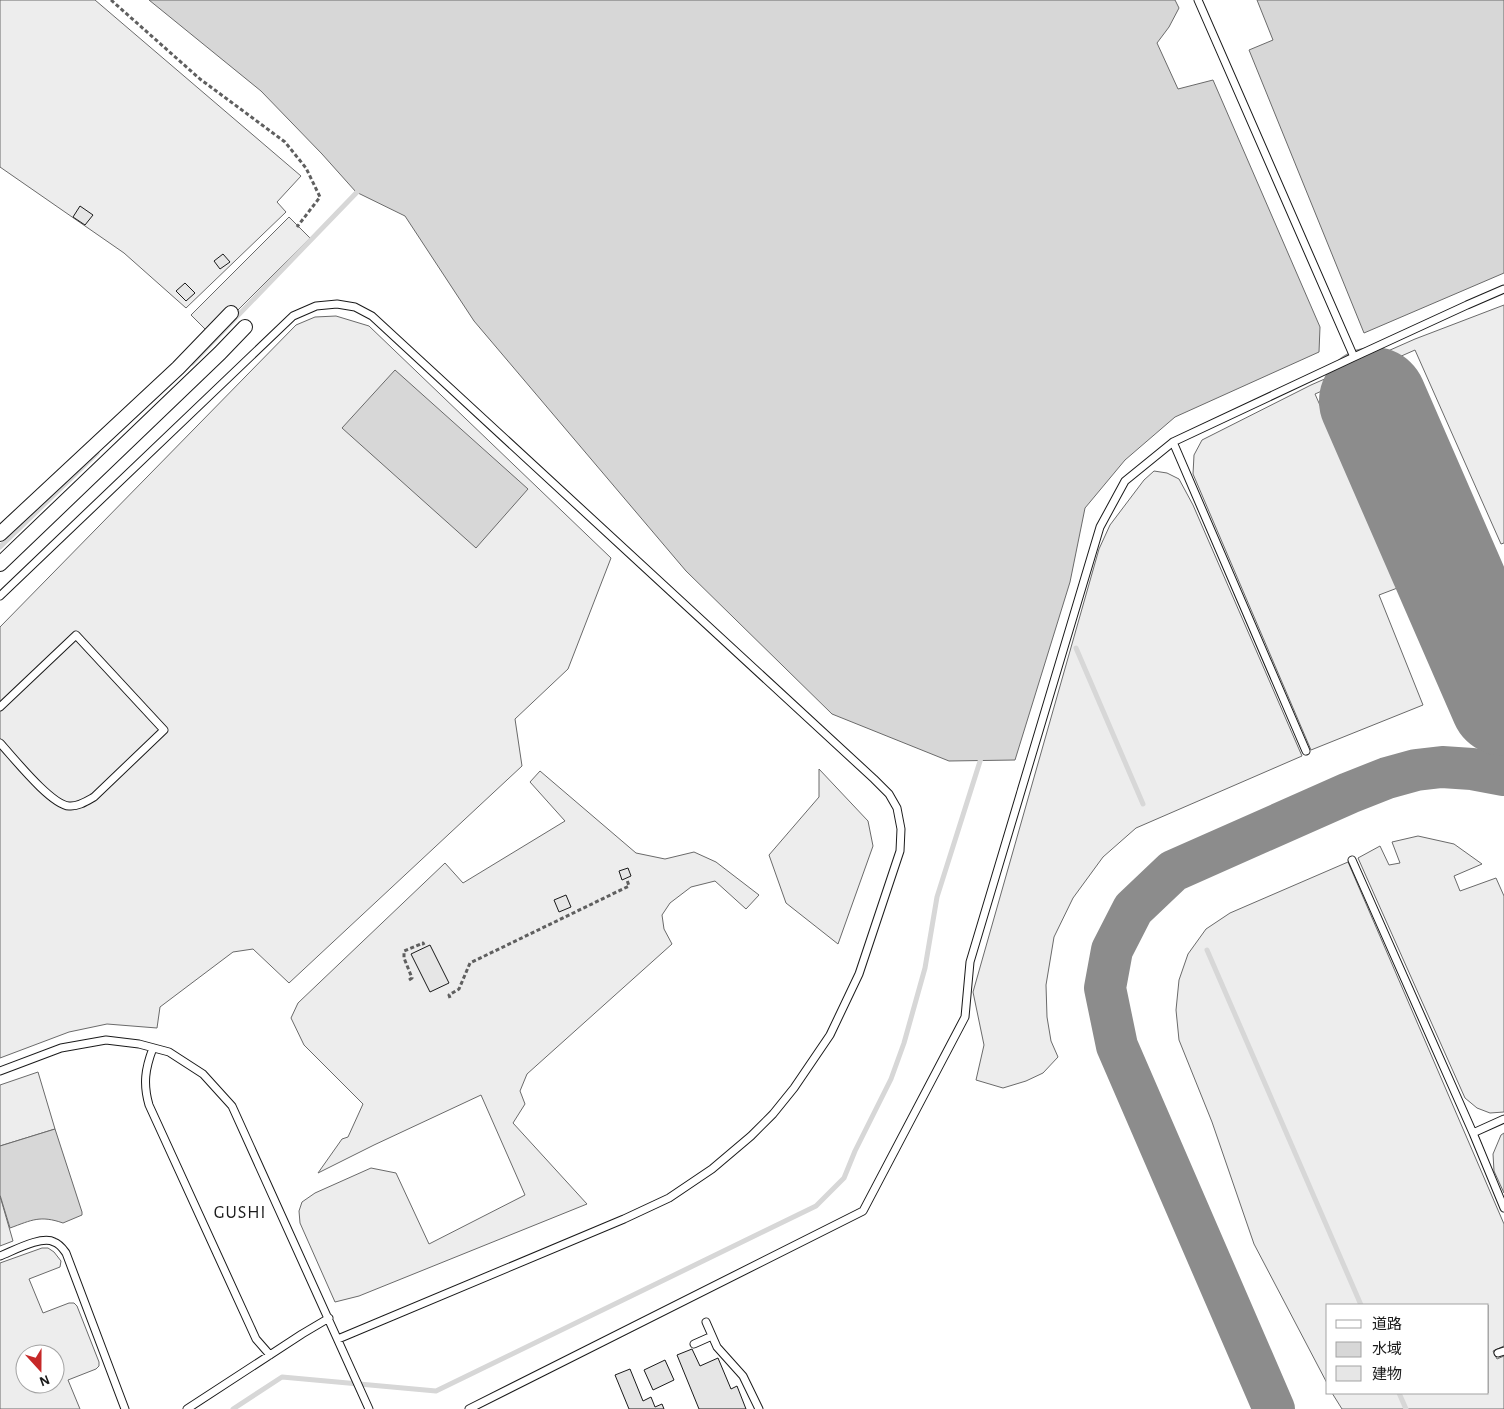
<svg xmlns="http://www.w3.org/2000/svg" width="1504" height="1409" viewBox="0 0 1504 1409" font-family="'Alegreya Sans','Noto Sans JP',sans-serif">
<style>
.built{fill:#ededed;stroke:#6a6a6a;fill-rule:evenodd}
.water{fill:#d7d7d7;stroke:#6a6a6a}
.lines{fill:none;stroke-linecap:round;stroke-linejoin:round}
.stream{stroke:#d7d7d7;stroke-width:5}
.taxiway{stroke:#8c8c8c;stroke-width:42}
.runway{stroke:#8c8c8c;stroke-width:108}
.building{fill:#e6e6e6;stroke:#1a1a1a}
.lane-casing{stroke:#1a1a1a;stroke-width:9}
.street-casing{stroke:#1a1a1a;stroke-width:16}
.path{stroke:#5f5f5f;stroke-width:3;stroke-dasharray:4 2.5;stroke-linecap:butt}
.lane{stroke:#fff;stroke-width:7}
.street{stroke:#fff;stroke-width:14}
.labels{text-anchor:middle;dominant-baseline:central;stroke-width:4;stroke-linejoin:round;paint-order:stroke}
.quarter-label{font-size:18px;letter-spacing:1px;fill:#1a1a1a;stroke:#fff}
</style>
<rect width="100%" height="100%" fill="#fff"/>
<path class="built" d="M 0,0 L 95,0 L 301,176 L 277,202 L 286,212 L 186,308 L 124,253 L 0,167 Z
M 289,217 L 310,238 L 212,336 L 191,315 Z
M 1504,305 L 1504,543 L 1501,544 L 1415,350 L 1315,394 L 1400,587 L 1379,595 L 1423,705 L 1311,750 L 1193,474 L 1194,455 L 1202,440 L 1311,385 L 1415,339 Z
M 336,316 L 369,326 L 611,558 L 568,669 L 515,719 L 522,766 L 289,983 L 253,949 L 233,952 L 160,1007 L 157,1028 L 107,1024 L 69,1032 L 0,1058 L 0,627 L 296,325 L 315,317 Z
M 1154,471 L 1167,473 L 1179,479 L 1193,505 L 1302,756 L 1136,828 L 1103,857 L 1073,898 L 1054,937 L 1046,985 L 1047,1017 L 1051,1041 L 1058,1057 L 1043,1073 L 1026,1081 L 1003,1088 L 976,1080 L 984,1045 L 973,992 L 1099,549 L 1110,525 L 1144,480 Z
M 819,769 L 868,821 L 873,846 L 838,944 L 786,903 L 769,855 L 819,797 Z
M 540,771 L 636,853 L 665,859 L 694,852 L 716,862 L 759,895 L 746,909 L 715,881 L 691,887 L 670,903 L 662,915 L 664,929 L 672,944 L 527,1074 L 520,1091 L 525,1104 L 513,1123 L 587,1204 L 359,1296 L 335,1302 L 300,1223 L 299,1211 L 302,1202 L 315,1193 L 371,1168 L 396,1173 L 429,1244 L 525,1195 L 481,1095 L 374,1145 L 318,1173 L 342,1139 L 348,1137 L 363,1104 L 304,1045 L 291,1018 L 298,1003 L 445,863 L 463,883 L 565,821 L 530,782 Z
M 1418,836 L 1454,844 L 1482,864 L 1454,876 L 1460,891 L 1496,878 L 1504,896 L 1504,1112 L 1490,1113 L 1477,1108 L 1465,1098 L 1358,858 L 1380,846 L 1389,865 L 1400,863 L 1392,842 Z
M 1348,862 L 1504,1224 L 1504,1346 L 1493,1351 L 1497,1359 L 1504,1356 L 1504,1409 L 1342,1409 L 1332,1393 L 1488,1393 L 1488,1305 L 1328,1305 L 1328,1385 L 1254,1244 L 1212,1122 L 1179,1040 L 1176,1010 L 1179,980 L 1188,954 L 1206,929 L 1230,913 Z
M 38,1072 L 55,1129 L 0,1146 L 0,1085 Z
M 1504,1133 L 1504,1193 L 1494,1171 L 1493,1154 L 1501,1135 Z
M 0,1196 L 13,1241 L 0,1246 Z
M 42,1248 L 48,1248 L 54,1252 L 61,1261 L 60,1267 L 29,1279 L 43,1313 L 69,1303 L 74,1303 L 77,1306 L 99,1362 L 99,1366 L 96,1369 L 68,1380 L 80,1409 L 0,1409 L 0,1263 ZM 25,1354 L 55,1354 L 55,1384 L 25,1384 Z"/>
<path class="water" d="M 149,0 L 1175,0 L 1179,8 L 1169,27 L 1157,43 L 1178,89 L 1213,80 L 1320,327 L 1319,352 L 1175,417 L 1125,460 L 1085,508 L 1070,582 L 1015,760 L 949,761 L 832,714 L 686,571 L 474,321 L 405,216 L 356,192 L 322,154 L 261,91 Z
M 1257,0 L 1504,0 L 1504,273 L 1364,333 L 1249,50 L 1273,40 Z
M 395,370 L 528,489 L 476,548 L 342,428 Z
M 55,1129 L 82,1212 L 82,1215 L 63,1223 C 40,1215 32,1220 10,1228 L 0,1195 L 0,1146 Z"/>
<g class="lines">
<path class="stream" d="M 192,363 L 361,188
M 0,547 L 97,453
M 1076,648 L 1143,804
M 1207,950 L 1361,1305
M 1399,1393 L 1406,1409
M 233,1409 L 282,1377 L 436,1391 L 816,1206 L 844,1178 L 855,1151 L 891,1079 L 904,1043 L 925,968 L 937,897 L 982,755"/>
<path class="taxiway" d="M 1274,1409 L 1117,1046 L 1105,988 L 1112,950 L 1133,909 L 1173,871 L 1349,793 L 1387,778 L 1416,770 L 1442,767 L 1472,769 L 1504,775"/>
<path class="runway" d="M 1373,401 L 1504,702"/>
</g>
<path class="building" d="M 80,206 L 93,215 L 85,225 L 73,217 Z
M 223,254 L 230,262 L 220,269 L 214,261 Z
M 185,283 L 195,293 L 186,301 L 176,291 Z
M 628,868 L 631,876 L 622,880 L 619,871 Z
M 566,895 L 571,907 L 559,912 L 554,900 Z
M 430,945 L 449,983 L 430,992 L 411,954 Z
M 692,1349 L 700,1366 L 718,1358 L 731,1389 L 737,1386 L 746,1409 L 699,1409 L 677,1355 Z
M 665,1360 L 674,1380 L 653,1390 L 644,1370 Z
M 630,1369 L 643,1401 L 651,1397 L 655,1407 L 662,1404 L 664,1409 L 629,1409 L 615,1375 Z"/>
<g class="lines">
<g class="lane-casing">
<path id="lane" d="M 1198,0 L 1354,357
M 1173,442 L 1306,751
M 0,596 L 293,316 L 316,306 L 337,304 L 355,307 L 372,316 L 874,779 L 889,794 L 897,808 L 901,829 L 900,851 L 859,974 L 830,1035 L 794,1088 L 773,1114 L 751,1136 L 712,1169 L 669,1198 L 624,1219 L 338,1339
M 0,707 L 76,635 L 164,730 L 94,797 C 87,801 78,807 69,806 C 51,805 13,757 0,743
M 1352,860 L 1473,1133 L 1504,1208
M 153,1048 C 145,1069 143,1084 149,1105 L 256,1339 L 270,1355
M 0,1071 L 61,1048 L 106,1040 L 139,1044 L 169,1052 L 203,1074 L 232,1106 L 369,1409
M 1473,1133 L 1504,1119
M 0,1256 C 13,1251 42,1235 54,1242 C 60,1244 63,1249 66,1253 L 125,1409
M 706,1322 L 717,1347 L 743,1376 L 759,1409
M 694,1344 L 712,1336
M 1498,1353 L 1504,1351
M 187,1409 L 302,1334 L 329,1318
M 469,1409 L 863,1211 L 965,1017 L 970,962 L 1100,527 L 1125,481 L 1173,442 L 1354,357 L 1467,305 L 1504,289"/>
</g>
<g class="street-casing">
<path id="street" d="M 0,534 L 178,368 L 231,313
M 0,564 L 220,353 L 245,327"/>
</g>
<path class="path" d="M 111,0 L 200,79 L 285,142 L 306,168 L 320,197 L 297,227
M 409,980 L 412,978 L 404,958 L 404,951 L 423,943 L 424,945
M 450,998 L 449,995 L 459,989 L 470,963 L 629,886 L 627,880"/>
<use href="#lane" class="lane"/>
<use href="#street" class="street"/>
</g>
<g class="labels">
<g class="quarter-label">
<text x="240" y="1213">GUSHI</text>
</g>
</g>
<rect x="1326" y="1304" width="162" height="90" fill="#ffffff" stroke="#a3a3a3"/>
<rect x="1336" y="1320" width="25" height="8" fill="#ffffff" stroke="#a3a3a3"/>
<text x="1372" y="1329" font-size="15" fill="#1a1a1a">道路</text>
<rect x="1336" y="1342" width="25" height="15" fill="#d7d7d7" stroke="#a3a3a3"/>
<text x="1372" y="1354" font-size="15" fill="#1a1a1a">水域</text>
<rect x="1336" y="1366" width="25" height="15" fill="#e6e6e6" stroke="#a3a3a3"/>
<text x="1372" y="1379" font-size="15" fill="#1a1a1a">建物</text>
<g transform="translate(40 1369) rotate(159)"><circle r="24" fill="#ffffff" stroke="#a3a3a3"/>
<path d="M0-4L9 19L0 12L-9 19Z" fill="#c62828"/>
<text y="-8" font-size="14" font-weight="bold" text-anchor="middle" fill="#1a1a1a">N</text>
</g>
</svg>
